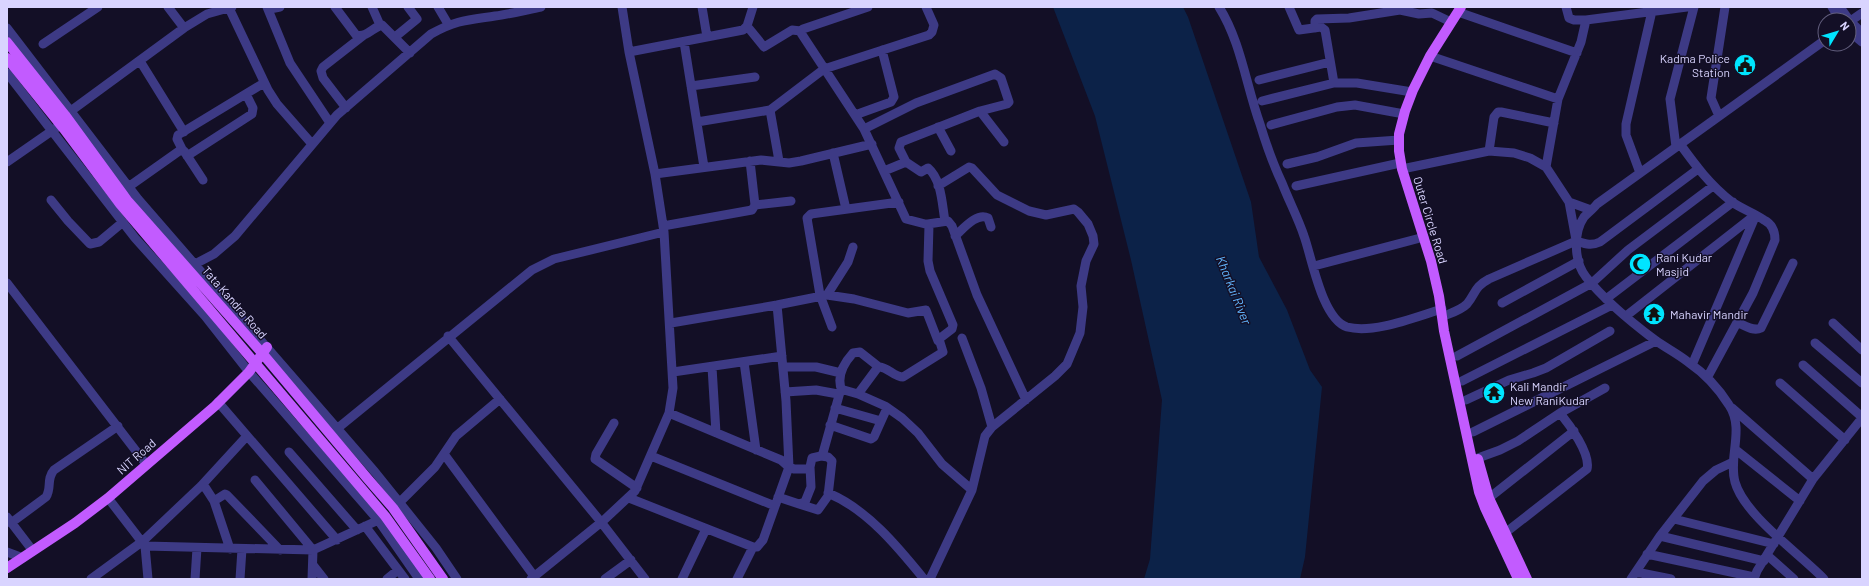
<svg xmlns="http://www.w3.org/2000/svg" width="1869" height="586" viewBox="0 0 1869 586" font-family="Barlow,sans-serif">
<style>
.water{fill:#0c2248}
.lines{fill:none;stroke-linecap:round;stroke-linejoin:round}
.minor{stroke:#3d3a85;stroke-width:9}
.major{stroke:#c25bff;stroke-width:10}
.labels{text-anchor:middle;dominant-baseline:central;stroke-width:3;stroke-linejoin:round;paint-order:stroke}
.poi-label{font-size:12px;fill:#d9d4ff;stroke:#130f26;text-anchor:start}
.street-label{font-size:12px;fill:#d9d4ff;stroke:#130f26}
.water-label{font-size:13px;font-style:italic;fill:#62b6ff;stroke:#130f26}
</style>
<rect width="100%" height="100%" fill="#130f26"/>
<path class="water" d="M 1053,7 L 1183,7 L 1188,17 L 1251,202 L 1259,257 L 1287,310 L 1310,370 L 1322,387 L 1305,557 L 1300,579 L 1144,579 L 1150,559 L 1162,400 L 1131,260 L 1095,116 Z"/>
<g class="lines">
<path class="minor" d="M 267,7 L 290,63 L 330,123
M 267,7 L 270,9 L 280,7
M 335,7 L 356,35 C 367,38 373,27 382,25 L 410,53
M 372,7 L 380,25
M 438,7 L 448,24
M 702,7 L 707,37
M 1219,7 C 1241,42 1246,85 1260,124 C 1266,144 1273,164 1282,183 C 1289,201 1298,218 1304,236 C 1312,258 1322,319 1347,327 C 1374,334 1415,317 1442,309
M 1289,7 L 1299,30 L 1321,27 L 1325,30 L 1334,83
M 1566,7 L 1569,18 L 1574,20 L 1586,20
M 1832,7 L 1840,20
M 1840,7 L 1850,21 L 1862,33
M 229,8 L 268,90 L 277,104 L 312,144
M 1458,12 L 1577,53
M 1849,22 L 1862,13
M 747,26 L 764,47 L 792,30 L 801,31
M 7,28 L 138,199 L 375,472 L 436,548 L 457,579
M 184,28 L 207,14 L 232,7
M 1315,28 L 1315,21 L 1317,19 L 1349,18 L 1400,10 L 1419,14 L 1432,13 L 1451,22
M 1849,31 L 1862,42
M 395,37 L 417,19 L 408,7
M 684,42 L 704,167
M 43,44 L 98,7
M 629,52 L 743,30 L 747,26 L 753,7
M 1430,56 L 1558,99
M 140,61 L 184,132
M 7,73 L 135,238 L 205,316 L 249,372 L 378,520 L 419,579
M 1259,80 L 1330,62
M 691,86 L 755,77
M 1262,101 L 1334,83 L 1357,83 L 1412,92
M 346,108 L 323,78 L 321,71 L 323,67 L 364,35
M 770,110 L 779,161
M 980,111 L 1004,142
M 68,113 L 184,28 L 168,7
M 855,115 L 891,102 L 894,97 L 882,50
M 1719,116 L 1711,98 L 1725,7
M 697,122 L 770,110 L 824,69 L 929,35 L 932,32 L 934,25 L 926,7
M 1271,125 L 1337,107 L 1355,105 L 1404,114
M 938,127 L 951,151
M 864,129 L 916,103 L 995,74 L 1001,78 L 1009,102 L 1007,104 L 980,111 L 901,142 L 899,148 L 906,162
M 1680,144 C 1696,166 1710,185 1732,202 C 1742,209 1754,213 1764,220 C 1772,224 1775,231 1775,240 L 1753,293 L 1707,378
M 1676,147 L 1670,99 L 1694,7
M 184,151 L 203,180
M 1489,151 L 1494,117 L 1498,112 L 1501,112 L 1554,123
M 833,153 L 846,209
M 187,156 L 252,114 L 253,108 L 246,94
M 7,162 L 56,128
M 1287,164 L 1317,157 L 1356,143 L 1399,140
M 1546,167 L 1558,99 L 1581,42 L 1586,20 L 1687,7
M 1402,169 L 1489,151 L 1514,153 L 1530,158 L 1546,167 L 1569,202 L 1591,210
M 884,171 L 906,162 L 921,172 L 928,168 C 942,180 942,205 945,221
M 1640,173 L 1626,135 L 1626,124 L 1652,11
M 655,174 L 761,160 L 789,163 L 801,161 L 872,144
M 1296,186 L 1400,163
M 124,190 L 182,149 L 177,139 L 178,135 L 264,83
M 51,200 L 68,221 L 90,244 L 99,242 L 123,222
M 1569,202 L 1576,240
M 755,205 L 791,201
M 928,224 L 948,221 L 952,226 L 977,295 L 1026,400
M 663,226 L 752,210 L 755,205 L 750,161
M 955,236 C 963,229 977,212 988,218 L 991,227
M 195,264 L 214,254 L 235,236 L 337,115 L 431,34 C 456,20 468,20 495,16 C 511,14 526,10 541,7
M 1314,266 L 1424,237
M 7,283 L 146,464
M 827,295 L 848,262 L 853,247
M 1606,299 L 1733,202
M 1502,303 L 1579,261
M 1444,316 C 1451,313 1461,310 1467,304 C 1476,293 1474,287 1489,279 L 1576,241 C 1586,244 1591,246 1600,242 L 1698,169
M 1626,316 L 1755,215
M 1737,322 C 1744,325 1753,332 1761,328 L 1793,263
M 671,323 L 777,305 L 827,295 L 854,299 L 908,313 L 926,310 L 938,341
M 1833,323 L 1862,350
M 832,327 L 820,295 L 807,218 L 811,214 L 899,202
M 448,336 L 601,522 L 645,579
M 962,338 L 981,388 L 992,427
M 1815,343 L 1862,383
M 1457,356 L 1592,283 L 1628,250 L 1713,186
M 744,362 L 756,450
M 1692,365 L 1755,217
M 1803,365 L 1862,417
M 712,367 L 716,433
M 783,367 L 816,367 L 841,373
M 673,372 L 782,356
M 1462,381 L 1612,305
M 1780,383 L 1845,440
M 842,391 C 836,377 844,363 853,353 L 860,352 L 879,367
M 785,392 L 816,390 L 838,394
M 858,394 L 885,406 L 902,418 L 918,433 L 942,464 L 972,490
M 1466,400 L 1509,380 L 1533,373 L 1546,368 L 1610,331
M 218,402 L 337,540
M 835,408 L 881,421
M 1732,408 L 1813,479
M 669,413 L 781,460 L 789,467 L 786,401 L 777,305
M 614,423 L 596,454 L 595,459 L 637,488
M 830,425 L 871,439 L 874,437 L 887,408
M 333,432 L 532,270 L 554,259 L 664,232
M 1473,432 L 1656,341
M 1736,450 L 1800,501
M 289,452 L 357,530
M 444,454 L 534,576
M 651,456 L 775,506
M 1478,458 L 1500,450 L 1518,441 L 1560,413 L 1605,388
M 255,480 L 313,550 L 312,579
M 203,484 L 214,501 L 225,494 L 227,495 L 280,550
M 828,493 C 867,509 898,547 924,579
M 778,497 L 799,504 L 805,502 L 811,487 L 810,467
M 108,498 L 145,546 L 148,579
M 629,498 L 753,547 L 757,547 L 763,540 L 789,467 L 794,469 L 808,469 L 810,467 L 812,458 L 821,456 L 823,453 L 840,392 L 844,390 L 858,394 L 878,367 C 887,366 894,377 903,377 L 943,352 L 939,339 L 952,329 L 953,325 L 930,271 L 928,261 L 929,225 L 906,219 L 864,129 L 801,33 L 803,29 L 868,7
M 1489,498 L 1574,431
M 214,501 L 230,549
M 799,504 L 818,510 L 828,496 L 832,461 L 828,457 L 821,456
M 395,507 L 435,467 L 456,436 L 500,399
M 7,517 L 33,551
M 1674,519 L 1774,544
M 11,523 L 46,497 C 52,488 46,479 54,470 L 118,426
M 365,526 L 405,579
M 1505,533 L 1587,469 C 1591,454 1569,424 1560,413
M 1660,536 L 1764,561
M 145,546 L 313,550 L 383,518
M 7,552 L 23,558
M 1647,554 L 1754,577
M 1767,555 L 1794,579
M 313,565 L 324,579
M 1636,572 L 1671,579
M 91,579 L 143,541 L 201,486 L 246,437
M 195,579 L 197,548
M 240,579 L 242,549
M 387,579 L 398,570
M 531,579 L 604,520 L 635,491 L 669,413 L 673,388 L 664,232 L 655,174 L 629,52 L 622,7
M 605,579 L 631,560
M 682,579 L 706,529
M 737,579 L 753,547
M 930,579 L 972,490 L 985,436 L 992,427 L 1055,376 L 1067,364 L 1080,333 L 1083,307 L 1081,286 L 1086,261 L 1094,244 L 1093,236 L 1088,224 L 1078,212 L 1074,209 L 1046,215 L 1029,211 L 997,195 L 972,168 L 969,167 L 938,186
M 1631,579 L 1660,536 L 1703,481 L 1716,470 L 1733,462
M 1754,579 L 1757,571 L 1813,479 L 1862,418
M 1824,579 C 1800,554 1744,515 1735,482 C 1728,457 1745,429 1729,405 C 1719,389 1704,373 1688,362 C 1678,354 1666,348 1655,340 C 1631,322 1605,301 1586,277 C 1574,262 1573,233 1584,217 C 1588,213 1593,209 1597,204 L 1825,40"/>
<path class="major" d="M 1461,7 L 1430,56 L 1413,90 L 1405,111 L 1399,134 L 1399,151 L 1402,169 L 1431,261 L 1439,296 L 1444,331 L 1479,492 L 1485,508 L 1518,579
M 7,42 L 65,115 L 127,200 L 262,353 L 367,478 L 393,508 L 443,579
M 7,58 L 64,129 L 120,204 L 385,516 L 430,579
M 1478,459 L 1489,498 L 1527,579
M 7,568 L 75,523 L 108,498 L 215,406 L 249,372 L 267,347"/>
</g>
<defs>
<g id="civic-disc" transform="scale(1.15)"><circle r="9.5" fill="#00e5ff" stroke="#130f26"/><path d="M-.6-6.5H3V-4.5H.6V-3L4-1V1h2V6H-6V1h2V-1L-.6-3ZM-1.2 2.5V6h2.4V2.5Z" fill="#111"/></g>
<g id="mosque-disc" transform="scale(1.15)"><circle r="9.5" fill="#00e5ff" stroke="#130f26"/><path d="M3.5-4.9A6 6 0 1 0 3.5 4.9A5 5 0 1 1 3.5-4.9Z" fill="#111"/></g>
<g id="temple-disc" transform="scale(1.15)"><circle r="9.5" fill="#00e5ff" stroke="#130f26"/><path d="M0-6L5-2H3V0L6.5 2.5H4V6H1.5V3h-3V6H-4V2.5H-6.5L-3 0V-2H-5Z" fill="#111"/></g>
</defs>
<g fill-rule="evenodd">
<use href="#civic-disc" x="1745" y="65"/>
<use href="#mosque-disc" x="1640" y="264"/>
<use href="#temple-disc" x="1654" y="314"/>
<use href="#temple-disc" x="1494" y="393"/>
</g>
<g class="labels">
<g class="poi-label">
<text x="1730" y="58" text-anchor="end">Kadma Police<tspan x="1730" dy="14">Station</tspan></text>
<text x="1656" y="257">Rani Kudar<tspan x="1656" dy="14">Masjid</tspan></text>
<text x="1670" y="314">Mahavir Mandir</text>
<text x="1510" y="386">Kali Mandir<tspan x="1510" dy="14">New RaniKudar</tspan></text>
</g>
<g class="street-label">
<text transform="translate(1431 220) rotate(73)">Outer Circle Road</text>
<text transform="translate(235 302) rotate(49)">Tata Kandra Road</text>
<text transform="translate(136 456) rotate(-41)">NIT Road</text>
</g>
<g class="water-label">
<text transform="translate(1234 290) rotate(68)">Kharkai River</text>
</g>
</g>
<rect width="1869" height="586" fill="none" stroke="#d9d4ff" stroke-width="16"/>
<g transform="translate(1837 32) rotate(52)"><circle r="19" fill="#130f26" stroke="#625e7d"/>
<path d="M0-3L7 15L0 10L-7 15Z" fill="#00e5ff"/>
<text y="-6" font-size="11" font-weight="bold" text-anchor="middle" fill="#d9d4ff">N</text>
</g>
</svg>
